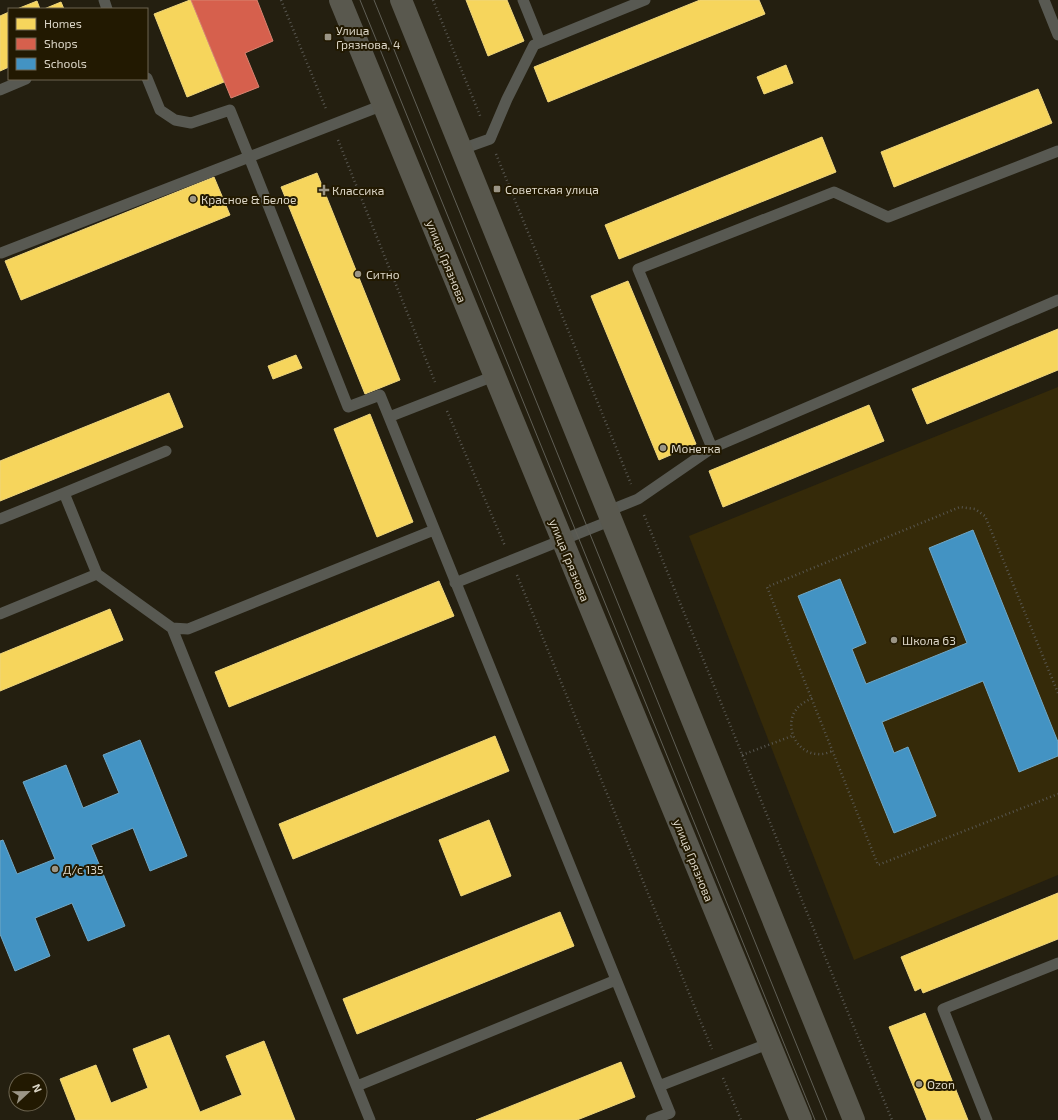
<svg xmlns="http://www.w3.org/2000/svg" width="1058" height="1120" viewBox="0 0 1058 1120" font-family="'Exo 2',sans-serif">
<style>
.built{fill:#352a09}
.homes{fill:#f6d55c;stroke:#eed57c}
.shops{fill:#d6604d;stroke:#d88371}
.schools{fill:#4393c3;stroke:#71a7c4}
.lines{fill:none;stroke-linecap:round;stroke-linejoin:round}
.path{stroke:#585751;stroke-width:2.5;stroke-dasharray:1 3;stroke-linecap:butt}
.lane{stroke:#585952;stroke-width:11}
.primary{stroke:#59584e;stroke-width:22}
.tram{stroke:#605f56;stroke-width:1}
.poi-dot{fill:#9b9586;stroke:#221901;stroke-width:1.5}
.labels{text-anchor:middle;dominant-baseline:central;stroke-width:4;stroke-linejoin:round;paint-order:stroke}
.poi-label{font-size:12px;fill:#dbd5c6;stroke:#221901;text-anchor:start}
.street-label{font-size:12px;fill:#dbd5c6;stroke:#221901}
</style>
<rect width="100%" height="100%" fill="#241f10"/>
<path class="built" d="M 1058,387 L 1058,875 L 854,960 L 689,536 Z"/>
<path class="homes" d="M 190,0 L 191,0 L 224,82 L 187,97 L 154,14 Z
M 466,0 L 507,0 L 524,41 L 488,56 Z
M 700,0 L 759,0 L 765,14 L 548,102 L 534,67 Z
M 37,1 L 40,9 L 17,9 Z
M 61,2 L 64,9 L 44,9 Z
M 9,12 L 9,67 L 0,71 L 0,16 Z
M 786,65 L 793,83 L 764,94 L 757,77 Z
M 1038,89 L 1052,123 L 894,187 L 881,152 Z
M 822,137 L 836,172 L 619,259 L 605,225 Z
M 317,173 L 400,380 L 365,394 L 281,187 Z
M 214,177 L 230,215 L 21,300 L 5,261 Z
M 628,281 L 696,444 L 659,460 L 591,296 Z
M 1058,329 L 1058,370 L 927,424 L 912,389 Z
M 296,355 L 302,368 L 273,379 L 268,366 Z
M 169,393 L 183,427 L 0,501 L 0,461 Z
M 869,405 L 884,441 L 723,507 L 709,471 Z
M 370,414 L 413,522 L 377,537 L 334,429 Z
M 439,581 L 454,616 L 229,707 L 215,672 Z
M 110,609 L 123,640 L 0,691 L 0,654 Z
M 495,736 L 509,771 L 293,859 L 279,824 Z
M 489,820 L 511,876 L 461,896 L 439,840 Z
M 1058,893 L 1058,939 L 923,993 L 921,988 L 915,991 L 901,957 Z
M 560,912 L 574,946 L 357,1034 L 343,999 Z
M 925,1013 L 968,1120 L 927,1120 L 889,1027 Z
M 169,1035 L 200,1112 L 242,1095 L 226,1056 L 264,1041 L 295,1120 L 76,1120 L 60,1079 L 96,1065 L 111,1103 L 148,1088 L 133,1049 Z
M 621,1062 L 635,1097 L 577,1120 L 476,1120 Z"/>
<path class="shops" d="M 191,0 L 257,0 L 273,41 L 245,53 L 259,87 L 231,98 Z"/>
<path class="schools" d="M 973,530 L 1058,742 L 1058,756 L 1019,772 L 983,681 L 882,722 L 894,753 L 908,747 L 936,816 L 894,833 L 798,596 L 840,579 L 866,643 L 852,649 L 866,684 L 967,643 L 929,548 Z
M 140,740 L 187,856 L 150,871 L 133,828 L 91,845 L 125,926 L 88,941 L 72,903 L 35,918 L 50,956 L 15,971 L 0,934 L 0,841 L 3,840 L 17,874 L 55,859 L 23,782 L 66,765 L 83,808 L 119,793 L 103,755 Z"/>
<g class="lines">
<path class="path" d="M 281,0 L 326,109
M 433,0 L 481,118
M 338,140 L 435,382
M 496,154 L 631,484
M 447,411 L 505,546
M 644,515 L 892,1120
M 517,575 L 712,1049
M 1058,693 L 985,516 L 975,509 L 960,507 L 767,587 L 878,865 L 1058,794
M 812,698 C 805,702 798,705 794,713 C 785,731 799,754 818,754 C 823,755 829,752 833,751
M 742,755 L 792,736
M 723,1078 L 741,1120"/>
<path class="lane" d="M 104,0 L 107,9
M 523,0 L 540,42
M 1044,0 L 1058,35
M 147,78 L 160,110 L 175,120 L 191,123 L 230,110 L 249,157 L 383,105
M 0,90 L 26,79
M 462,149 L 490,139 L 507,99 L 534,45 L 645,0
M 1,253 L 249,157 L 348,407 L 380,395 L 389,417
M 494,376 L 389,417 L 659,1086
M 712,448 L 638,269 L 834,192 L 888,217 L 1058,151
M 608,511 L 638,499 L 712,448 L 1058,300
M 0,519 L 64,493
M 97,574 L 172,628 L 188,629 L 434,530
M 455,583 L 612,520
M 0,614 L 97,574 L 64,493 L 166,451
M 172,628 L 370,1120
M 357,1086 L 616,980
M 651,1120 L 670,1113 L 659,1086 L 770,1043
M 987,1120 L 943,1009 L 1058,963"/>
<path class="primary" d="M 340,0 L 801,1120
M 401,0 L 854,1120"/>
<path class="tram" d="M 360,0 L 815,1120
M 374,0 L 827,1120"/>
</g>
<g class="poi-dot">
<rect x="324" y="33" width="8" height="8" rx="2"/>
<rect x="493" y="185" width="8" height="8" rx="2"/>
<path d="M322 184h4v4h4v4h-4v4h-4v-4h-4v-4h4z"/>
<circle cx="193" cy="199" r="4"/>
<circle cx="358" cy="274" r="4"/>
<circle cx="663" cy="448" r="4"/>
<circle cx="894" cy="640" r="4"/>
<circle cx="55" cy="869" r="4"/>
<circle cx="919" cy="1084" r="4"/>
</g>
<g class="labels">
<g class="poi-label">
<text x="336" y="30">Улица<tspan x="336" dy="14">Грязнова, 4</tspan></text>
<text x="505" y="189">Советская улица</text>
<text x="332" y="190">Классика</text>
<text x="201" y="199">Красное &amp; Белое</text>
<text x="366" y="274">Ситно</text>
<text x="671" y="448">Монетка</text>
<text x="902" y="640">Школа 63</text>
<text x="63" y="869">Д/с 135</text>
<text x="927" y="1084">Ozon</text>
</g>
<g class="street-label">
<text transform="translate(447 261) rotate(68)">улица Грязнова</text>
<text transform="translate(570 560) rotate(68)">улица Грязнова</text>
<text transform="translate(694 860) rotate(68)">улица Грязнова</text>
</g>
</g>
<rect x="8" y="8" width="140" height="72" fill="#221901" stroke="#6c6450"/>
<rect x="16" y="18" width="20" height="12" fill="#f6d55c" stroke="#6c6450"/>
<text x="44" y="28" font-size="12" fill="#dbd5c6">Homes</text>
<rect x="16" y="38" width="20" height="12" fill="#d6604d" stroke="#6c6450"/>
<text x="44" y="48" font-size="12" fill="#dbd5c6">Shops</text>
<rect x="16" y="58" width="20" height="12" fill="#4393c3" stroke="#6c6450"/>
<text x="44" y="68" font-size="12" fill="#dbd5c6">Schools</text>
<g transform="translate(28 1092) rotate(68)"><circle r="19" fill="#221901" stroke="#6c6450"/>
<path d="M0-3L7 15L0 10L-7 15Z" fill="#9b9586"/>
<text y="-6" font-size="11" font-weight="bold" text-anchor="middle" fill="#dbd5c6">N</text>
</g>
</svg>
